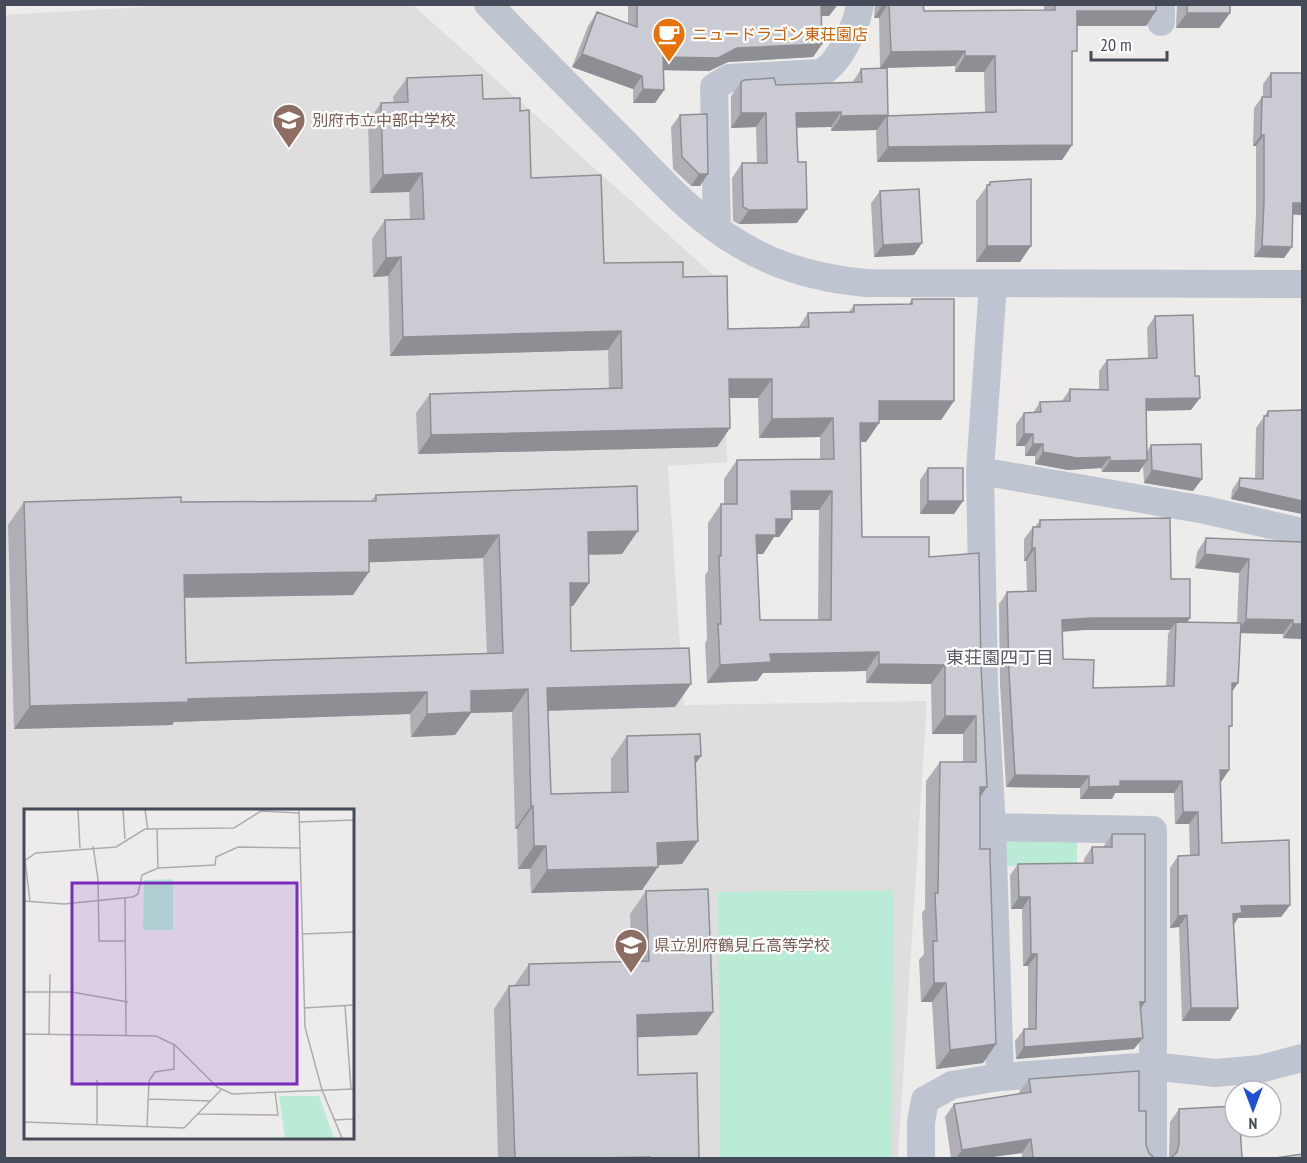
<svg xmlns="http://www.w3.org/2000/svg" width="1307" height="1163" viewBox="0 0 1307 1163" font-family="'PT Sans Narrow','Noto Sans JP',sans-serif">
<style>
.education{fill:#dfdddd;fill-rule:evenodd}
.park{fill:#baebd6}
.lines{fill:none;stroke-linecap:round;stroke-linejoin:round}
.minor{stroke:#bfc5d0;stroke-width:28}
.wall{fill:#afafb5;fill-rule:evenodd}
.shaded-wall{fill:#8e8f94}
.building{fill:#cbccd3;stroke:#8e8f94;stroke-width:1.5;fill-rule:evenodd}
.labels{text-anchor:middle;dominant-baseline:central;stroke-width:4.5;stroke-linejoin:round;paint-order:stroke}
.food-label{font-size:16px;fill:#c56008;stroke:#fff;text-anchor:start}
.education-label{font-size:16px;fill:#785e54;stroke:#fff;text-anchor:start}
.neighbourhood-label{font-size:18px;fill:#585a60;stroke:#fff}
.inset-road{fill:none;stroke:#aaacb0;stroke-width:1.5}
.view{fill:#7b2cbf;fill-opacity:0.15;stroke:#7b2cbf;stroke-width:3}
.inset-edge{fill:none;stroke:#454b58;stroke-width:3}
</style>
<rect width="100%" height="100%" fill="#eeeceb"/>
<path class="education" d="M 195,4 L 413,5 L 721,282 L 727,462 L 668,466 L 684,705 L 927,701 L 898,1158 L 5,1158 L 4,15 ZM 26,810 L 352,810 L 352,1138 L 26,1138 Z"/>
<path class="park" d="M 1077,832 L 1077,865 L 1006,866 L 1006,842 L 1016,833 Z
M 893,890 L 892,1158 L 720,1158 L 718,892 Z"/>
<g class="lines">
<path class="minor" d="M 488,4 C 533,51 579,97 625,143 C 661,180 696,220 741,245 C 779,268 822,279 866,283 L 1302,284
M 1161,22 L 1161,4
M 717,229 L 714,87 L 729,78 L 820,73 C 839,65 857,25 860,4
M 993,284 L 980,471 L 984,685 L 992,827 L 1000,1077
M 980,471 L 1205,510 L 1302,532
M 992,827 L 1153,830 L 1153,1158
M 921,1158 L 921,1122 L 925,1100 L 952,1085 L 1000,1077 L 1152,1066 L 1215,1073 L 1260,1069 L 1302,1058"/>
</g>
<path class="wall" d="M 628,4 L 838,4 L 829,16 L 821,16 L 822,44 L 813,57 L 728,62 L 709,71 L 663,70 L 664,90 L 655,103 L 633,103 L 633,89 L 572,67 L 588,26 L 597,12 L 628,24 Z
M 875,4 L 923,4 L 924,11 L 1044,10 L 1044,4 L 1156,4 L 1156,11 L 1146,26 L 1077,26 L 1072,57 L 1072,145 L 1062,160 L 877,162 L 876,131 L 877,130 L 831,131 L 831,127 L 797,127 L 797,223 L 739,224 L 733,221 L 732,178 L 742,163 L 757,163 L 756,127 L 731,128 L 731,96 L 741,82 L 776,85 L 852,83 L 861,69 L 888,116 L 985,113 L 984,72 L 955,72 L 955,66 L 880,68 L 879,18 L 874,18 Z
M 1177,4 L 1230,4 L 1230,13 L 1219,28 L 1176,28 Z
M 1302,58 L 1302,215 L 1293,214 L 1284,258 L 1254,257 L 1256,213 L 1256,146 L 1253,146 L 1254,108 L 1262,97 L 1263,97 L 1263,84 L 1271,73 L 1302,73 Z
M 407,78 L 520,111 L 531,178 L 604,263 L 683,277 L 728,329 L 798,328 L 808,313 L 848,313 L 854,305 L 909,304 L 912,299 L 954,401 L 941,420 L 879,420 L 879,423 L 866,442 L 861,442 L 862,537 L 929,557 L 979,553 L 980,849 L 996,1044 L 983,1063 L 936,1069 L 932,1002 L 921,1002 L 919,960 L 924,954 L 922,912 L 925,909 L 926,781 L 940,762 L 963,762 L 963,734 L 932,734 L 931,684 L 866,683 L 866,671 L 763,673 L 757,681 L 707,683 L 705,643 L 707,640 L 705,575 L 708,571 L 708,523 L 721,504 L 724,504 L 724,479 L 737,460 L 820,459 L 820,437 L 759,438 L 758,398 L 729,398 L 730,428 L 717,447 L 418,454 L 416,413 L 430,394 L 609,389 L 608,350 L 390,356 L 388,276 L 373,277 L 372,239 L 385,220 L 410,219 L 409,192 L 370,193 L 368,122 L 381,103 L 394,103 L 393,97 ZM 792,510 L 819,510 L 818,620 L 760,620 L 757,554 L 763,554 L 774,537 L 779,537 L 792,519 Z
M 707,114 L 700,186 L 691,186 L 673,169 L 671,127 L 680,115 Z
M 990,182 L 1020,262 L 976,262 L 976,201 Z
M 880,191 L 914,255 L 874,257 L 871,203 Z
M 1155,316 L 1191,410 L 1146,411 L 1147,452 L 1151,445 L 1202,479 L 1193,491 L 1144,483 L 1143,466 L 1139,472 L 1102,472 L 1101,468 L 1068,470 L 1035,464 L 1035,456 L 1025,456 L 1025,446 L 1016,446 L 1016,424 L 1024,413 L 1033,413 L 1040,402 L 1062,401 L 1070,389 L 1099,390 L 1099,371 L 1107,360 L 1148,359 L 1147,328 Z
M 1302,410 L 1302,514 L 1231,499 L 1232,490 L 1240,478 L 1255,479 L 1256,428 L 1268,411 Z
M 928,468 L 963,501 L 954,514 L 920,514 L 920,480 Z
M 376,495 L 622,554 L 588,555 L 589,583 L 573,606 L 570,606 L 571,651 L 675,707 L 548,711 L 551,794 L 611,792 L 611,759 L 627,736 L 701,756 L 695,764 L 682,864 L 658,865 L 642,890 L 531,893 L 530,869 L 518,869 L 517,829 L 515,829 L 512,712 L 471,713 L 455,735 L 411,737 L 410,714 L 174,722 L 172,725 L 14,729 L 8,525 L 24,502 L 371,501 ZM 483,558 L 487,654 L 186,663 L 184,598 L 353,595 L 369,562 Z
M 1040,520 L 1171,579 L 1187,622 L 1237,623 L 1239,573 L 1195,568 L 1197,552 L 1206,538 L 1302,542 L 1302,639 L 1283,638 L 1283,634 L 1240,633 L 1232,693 L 1229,731 L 1229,770 L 1221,782 L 1222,843 L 1290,905 L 1281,917 L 1238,918 L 1234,925 L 1230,1021 L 1182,1021 L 1179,927 L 1170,928 L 1170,868 L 1178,856 L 1190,856 L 1189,824 L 1175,824 L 1174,793 L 1115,793 L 1112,799 L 1080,799 L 1080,788 L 1006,787 L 1000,684 L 999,604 L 1007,592 L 1027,592 L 1026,561 L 1024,561 L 1024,539 L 1033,527 L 1035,527 ZM 1084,630 L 1170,630 L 1168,634 L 1166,686 L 1093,688 L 1063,659 L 1062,632 Z
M 1112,834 L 1145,1002 L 1140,1009 L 1134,1049 L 1016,1059 L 1015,1041 L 1024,1029 L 1028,1029 L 1028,966 L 1023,966 L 1022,909 L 1011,909 L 1010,875 L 1018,864 L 1084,863 L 1084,859 L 1092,847 L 1103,847 Z
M 646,891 L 713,1012 L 697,1035 L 637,1037 L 638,1075 L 699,1158 L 498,1158 L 494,1009 L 509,986 L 514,986 L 529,964 L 632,961 L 630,914 Z
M 1029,1079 L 1139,1111 L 1149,1153 L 1154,1158 L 1022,1158 L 1022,1153 L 985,1158 L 951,1158 L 945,1117 L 954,1104 L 1020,1094 L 1019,1092 Z
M 1179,1109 L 1242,1158 L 1169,1158 L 1170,1122 Z"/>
<path class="shaded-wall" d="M 819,4 L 838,4 L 829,16 L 812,15 Z
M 883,4 L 888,4 L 879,18 L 874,18 Z
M 1077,11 L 1156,11 L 1146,26 L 1066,26 Z
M 1187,13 L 1230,13 L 1219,28 L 1176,28 Z
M 822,44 L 813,57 L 728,62 L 709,71 L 654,70 L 663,57 L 737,48 Z
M 965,51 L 955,66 L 880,68 L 891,52 Z
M 582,54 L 642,76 L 633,89 L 572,67 Z
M 965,56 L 995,56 L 984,72 L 955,72 Z
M 643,89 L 664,90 L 655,103 L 633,103 Z
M 841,112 L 831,127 L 786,128 L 796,113 Z
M 741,113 L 766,113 L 756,127 L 731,128 Z
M 841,116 L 887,116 L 877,130 L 831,131 Z
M 1261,135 L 1264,135 L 1256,146 L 1253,146 Z
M 1072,145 L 1062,160 L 877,162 L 888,147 Z
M 422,173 L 409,192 L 370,193 L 383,175 Z
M 699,174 L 708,174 L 700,186 L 691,186 Z
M 1293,203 L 1302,203 L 1302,215 L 1285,214 Z
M 807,209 L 797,223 L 739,224 L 749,210 Z
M 922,243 L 914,255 L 874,257 L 883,245 Z
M 987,246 L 1031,246 L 1020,262 L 976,262 Z
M 1262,246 L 1292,247 L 1284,258 L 1254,257 Z
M 401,257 L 388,276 L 373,277 L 386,258 Z
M 621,331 L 608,350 L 390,356 L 403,337 Z
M 729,379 L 772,379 L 758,398 L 716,398 Z
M 1200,398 L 1191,410 L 1138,411 L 1146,399 Z
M 879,401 L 954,401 L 941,420 L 866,420 Z
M 833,418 L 820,437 L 759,438 L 772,419 Z
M 860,423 L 879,423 L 866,442 L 847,442 Z
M 730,428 L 717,447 L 418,454 L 431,435 Z
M 1024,434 L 1033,434 L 1025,446 L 1016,446 Z
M 1033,444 L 1043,444 L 1035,456 L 1025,456 Z
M 1043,452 L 1110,457 L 1101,468 L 1068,470 L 1035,464 Z
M 1147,460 L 1139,472 L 1102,472 L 1110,461 Z
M 1152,470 L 1202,479 L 1193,491 L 1144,483 Z
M 1239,487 L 1302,501 L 1302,514 L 1231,499 Z
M 791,491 L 832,491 L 819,510 L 778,510 Z
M 928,501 L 963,501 L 954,514 L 920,514 Z
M 776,519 L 792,519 L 779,537 L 774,537 L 763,554 L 743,554 L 756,535 Z
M 638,531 L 622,554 L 572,555 L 588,532 Z
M 499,535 L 483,558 L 352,563 L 369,540 Z
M 1032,548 L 1035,548 L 1026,561 L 1024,561 Z
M 1205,554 L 1249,559 L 1239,573 L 1195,568 Z
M 369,572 L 353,595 L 168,598 L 184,575 Z
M 570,583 L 589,583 L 573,606 L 554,606 Z
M 1092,618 L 1190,618 L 1182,630 L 1176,622 L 1170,630 L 1084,630 L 1053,632 L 1062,620 Z
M 1246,619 L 1293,620 L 1283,634 L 1237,633 Z
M 1293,624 L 1302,624 L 1302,639 L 1283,638 Z
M 879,652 L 866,671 L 763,673 L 757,681 L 707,683 L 720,665 L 770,654 Z
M 879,664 L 945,665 L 931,684 L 866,683 Z
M 1232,683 L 1238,683 L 1230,695 Z
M 691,684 L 675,707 L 531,711 L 547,688 Z
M 528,689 L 512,712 L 471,713 L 455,735 L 411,737 L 427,714 L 471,691 Z
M 427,692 L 410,714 L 174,722 L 172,725 L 14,729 L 30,706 L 188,699 Z
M 945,716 L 976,716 L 963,734 L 932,734 Z
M 695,756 L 701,756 L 685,779 Z
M 1220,770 L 1229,770 L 1221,782 Z
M 1015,775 L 1089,776 L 1080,788 L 1006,787 Z
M 1120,781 L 1182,781 L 1174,793 L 1115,793 L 1112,799 L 1080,799 L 1089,787 Z
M 980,787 L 987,787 L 974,806 Z
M 531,806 L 533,806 L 517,829 L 515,829 Z
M 1183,812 L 1198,812 L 1189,824 L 1175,824 Z
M 698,841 L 682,864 L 641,866 L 657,843 Z
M 534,846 L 546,846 L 530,869 L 518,869 Z
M 658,867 L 642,890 L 531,893 L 547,870 Z
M 1019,897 L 1030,897 L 1022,909 L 1011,909 Z
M 1290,905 L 1281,917 L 1238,918 L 1233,925 L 1233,914 L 1241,906 Z
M 1187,915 L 1179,927 L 1170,928 L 1178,916 Z
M 1031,954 L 1037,954 L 1028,966 L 1023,966 Z
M 934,983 L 946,983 L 932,1002 L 921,1002 Z
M 1140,1002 L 1145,1002 L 1137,1014 Z
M 1191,1008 L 1238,1008 L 1230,1021 L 1182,1021 Z
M 713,1012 L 697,1035 L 621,1038 L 637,1015 Z
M 1143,1038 L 1134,1049 L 1016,1059 L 1024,1047 Z
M 996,1044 L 983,1063 L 936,1069 L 950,1050 Z
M 1031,1139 L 1022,1153 L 985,1158 L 956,1158 L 962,1150 Z
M 650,1157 L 648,1158 L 595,1158 Z"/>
<path class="building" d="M 637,4 L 821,4 L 822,44 L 737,48 L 718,58 L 663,57 L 664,90 L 643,89 L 642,76 L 582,54 L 597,12 L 637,27 Z
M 889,4 L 923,4 L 924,11 L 1055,10 L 1055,4 L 1156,4 L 1156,11 L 1077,11 L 1077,51 L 1072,51 L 1072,145 L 888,147 L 887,116 L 996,112 L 995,56 L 965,56 L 965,51 L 891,52 Z
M 1187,4 L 1230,4 L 1230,13 L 1187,13 Z
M 887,68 L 888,115 L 841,116 L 841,112 L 796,113 L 798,162 L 806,162 L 807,209 L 749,210 L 743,207 L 742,163 L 767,163 L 766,113 L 741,113 L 741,82 L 744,80 L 774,78 L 776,85 L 862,82 L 861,69 Z
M 1271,73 L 1302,73 L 1302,203 L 1293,203 L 1292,247 L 1262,246 L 1264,202 L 1264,135 L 1261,135 L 1262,97 L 1271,97 Z
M 482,75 L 483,99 L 520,98 L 520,111 L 529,110 L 531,178 L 601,175 L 604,263 L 683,262 L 683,277 L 727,276 L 728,329 L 809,327 L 808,313 L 854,312 L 854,305 L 912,304 L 912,299 L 954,299 L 954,401 L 879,401 L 879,423 L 860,423 L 862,537 L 929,537 L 929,557 L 979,553 L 981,666 L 987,787 L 980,787 L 980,849 L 990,849 L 990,857 L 996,1044 L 950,1050 L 946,983 L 934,983 L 933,941 L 937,941 L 935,893 L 938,893 L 940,762 L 976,762 L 976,716 L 945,716 L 945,665 L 879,664 L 879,652 L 770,654 L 771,662 L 720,665 L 718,624 L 721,624 L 719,556 L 721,556 L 721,504 L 737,504 L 737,460 L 834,459 L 833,418 L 772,419 L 772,379 L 729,379 L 730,428 L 431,435 L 430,394 L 622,388 L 621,331 L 403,337 L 401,257 L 386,258 L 385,220 L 424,219 L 422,173 L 383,175 L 381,103 L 408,102 L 407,78 ZM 791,491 L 832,491 L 831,620 L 760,620 L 756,535 L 776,535 L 776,519 L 792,519 Z
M 707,114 L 708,174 L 699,174 L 682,157 L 680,115 Z
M 1031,179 L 1031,246 L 987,246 L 987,185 L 990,185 L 990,182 Z
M 919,189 L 922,243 L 883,245 L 880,191 Z
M 1193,315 L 1195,376 L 1199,376 L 1200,398 L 1146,399 L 1147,460 L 1110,461 L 1110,457 L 1077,458 L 1043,452 L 1043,444 L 1033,444 L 1033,434 L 1024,434 L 1024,413 L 1041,412 L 1040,402 L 1070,401 L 1070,389 L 1108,390 L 1107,360 L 1157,358 L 1155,316 Z
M 1302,410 L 1302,501 L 1239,487 L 1240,478 L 1263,479 L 1264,416 L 1268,416 L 1268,411 Z
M 1201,444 L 1202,479 L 1152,470 L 1151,445 Z
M 928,468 L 963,468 L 963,501 L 928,501 Z
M 637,486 L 638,531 L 588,532 L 589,583 L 570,583 L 571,651 L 689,648 L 691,684 L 547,688 L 551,794 L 628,792 L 627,736 L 700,734 L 701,756 L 695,756 L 698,841 L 657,843 L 658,867 L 547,870 L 546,846 L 534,846 L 533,806 L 531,806 L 528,689 L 471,691 L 471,712 L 427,714 L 427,692 L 188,699 L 188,702 L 30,706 L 24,502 L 181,497 L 181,502 L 376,501 L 376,495 ZM 499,535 L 503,653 L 186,663 L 184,575 L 369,572 L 369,540 Z
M 1170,518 L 1171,579 L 1190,579 L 1190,618 L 1092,618 L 1062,620 L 1063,659 L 1094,660 L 1093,688 L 1174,686 L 1176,622 L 1241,623 L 1238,683 L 1232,683 L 1232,726 L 1229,726 L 1229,770 L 1220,770 L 1222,843 L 1289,840 L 1290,905 L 1241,906 L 1242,913 L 1233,914 L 1238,1008 L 1191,1008 L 1187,915 L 1178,916 L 1178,856 L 1199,855 L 1198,812 L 1183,812 L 1182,781 L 1120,781 L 1120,786 L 1089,787 L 1089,776 L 1015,775 L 1009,672 L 1007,592 L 1036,591 L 1035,548 L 1032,548 L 1033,527 L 1040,527 L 1040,520 Z
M 1206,538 L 1302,542 L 1302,624 L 1293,624 L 1293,620 L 1246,619 L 1249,559 L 1205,554 Z
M 1112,834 L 1145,834 L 1145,1002 L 1140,1002 L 1143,1038 L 1024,1047 L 1024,1029 L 1036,1029 L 1037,954 L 1031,954 L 1030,897 L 1019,897 L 1018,864 L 1093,863 L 1092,847 L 1112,847 Z
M 708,889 L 713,1012 L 637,1015 L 638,1075 L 697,1073 L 699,1158 L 650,1158 L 650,1157 L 595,1158 L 515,1158 L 509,986 L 529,985 L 529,964 L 649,961 L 646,891 Z
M 1139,1071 L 1139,1111 L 1146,1111 L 1146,1145 L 1149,1153 L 1154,1158 L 1033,1158 L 1031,1139 L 962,1150 L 954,1104 L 1031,1092 L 1029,1079 Z
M 1235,1106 L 1235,1127 L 1240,1127 L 1242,1158 L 1171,1158 L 1177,1152 L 1179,1144 L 1179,1109 Z
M 1302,1154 L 1302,1158 L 1275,1158 Z"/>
<defs>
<g id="cafe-pin" transform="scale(1.725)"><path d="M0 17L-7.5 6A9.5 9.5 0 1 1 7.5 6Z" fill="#e8710a" stroke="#fff"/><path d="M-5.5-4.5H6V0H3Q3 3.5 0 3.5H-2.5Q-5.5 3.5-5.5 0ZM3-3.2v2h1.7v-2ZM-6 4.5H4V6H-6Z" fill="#fff"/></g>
<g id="school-pin" transform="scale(1.725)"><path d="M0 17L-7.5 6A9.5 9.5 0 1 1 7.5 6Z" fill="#8d6e63" stroke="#fff"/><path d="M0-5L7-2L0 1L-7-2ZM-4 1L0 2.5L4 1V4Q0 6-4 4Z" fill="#fff"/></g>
</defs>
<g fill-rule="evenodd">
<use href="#cafe-pin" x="669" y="34"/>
<use href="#school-pin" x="289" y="120"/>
<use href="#school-pin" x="631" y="945"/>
</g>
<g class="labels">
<g class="food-label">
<text x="692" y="34">ニュードラゴン東荘園店</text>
</g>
<g class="education-label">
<text x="312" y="120">別府市立中部中学校</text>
<text x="654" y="945">県立別府鶴見丘高等学校</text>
</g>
<g class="neighbourhood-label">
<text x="1000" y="657">東荘園四丁目</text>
</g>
</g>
<g transform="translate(24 809)">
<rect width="330" height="330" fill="#eeeceb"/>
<path d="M 255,287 L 295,287 L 310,329 L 261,329 Z" fill="#baebd6"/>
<path d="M 149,70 L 149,121 L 119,121 L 120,71 Z" fill="#baebd6"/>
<path class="inset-road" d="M 54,1 L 56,39M 99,1 L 101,30M 121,1 L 124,21M 275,1 L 281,218 L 298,281 L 318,329M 275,13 L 330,11M 133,20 L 134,59M 69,37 L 74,70 L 75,132 L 102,132M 0,52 L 12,44 L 92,38 L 121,20 L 210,19 L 237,2 L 275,4M 1,52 L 6,92M 101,89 L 102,226M 0,92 L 40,95 L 109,88 L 114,85 L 118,66 L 134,59 L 191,56 L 192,48 L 214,38 L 276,39M 278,125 L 330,123M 0,183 L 48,183 L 104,193M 321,197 L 327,280M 280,199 L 330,196M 0,225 L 132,227 L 151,236 L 193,278 L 208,285 L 330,280M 25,226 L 26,165M 124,290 L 187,292M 174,305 L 254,306 L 251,283M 310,311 L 330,310M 0,313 L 160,319 L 197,281M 73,316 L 73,271M 123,318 L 125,272 L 131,263 L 150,260 L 150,235"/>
<path class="view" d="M 48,74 L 273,74 L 273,275 L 48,275 Z"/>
<rect width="330" height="330" class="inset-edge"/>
</g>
<rect width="1307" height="1163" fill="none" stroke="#454b58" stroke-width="12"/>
<g transform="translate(1253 1109) rotate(180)"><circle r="28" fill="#ffffff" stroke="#b5b7bc" stroke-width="1.5"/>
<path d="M0-4.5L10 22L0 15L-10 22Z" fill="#204fd3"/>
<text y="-9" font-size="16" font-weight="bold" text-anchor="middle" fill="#454b58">N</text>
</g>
<path d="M1091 51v9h76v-9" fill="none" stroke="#454b58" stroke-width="3"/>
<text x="1100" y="51" font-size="18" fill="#454b58" stroke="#ffffff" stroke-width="4.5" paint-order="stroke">20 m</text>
</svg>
